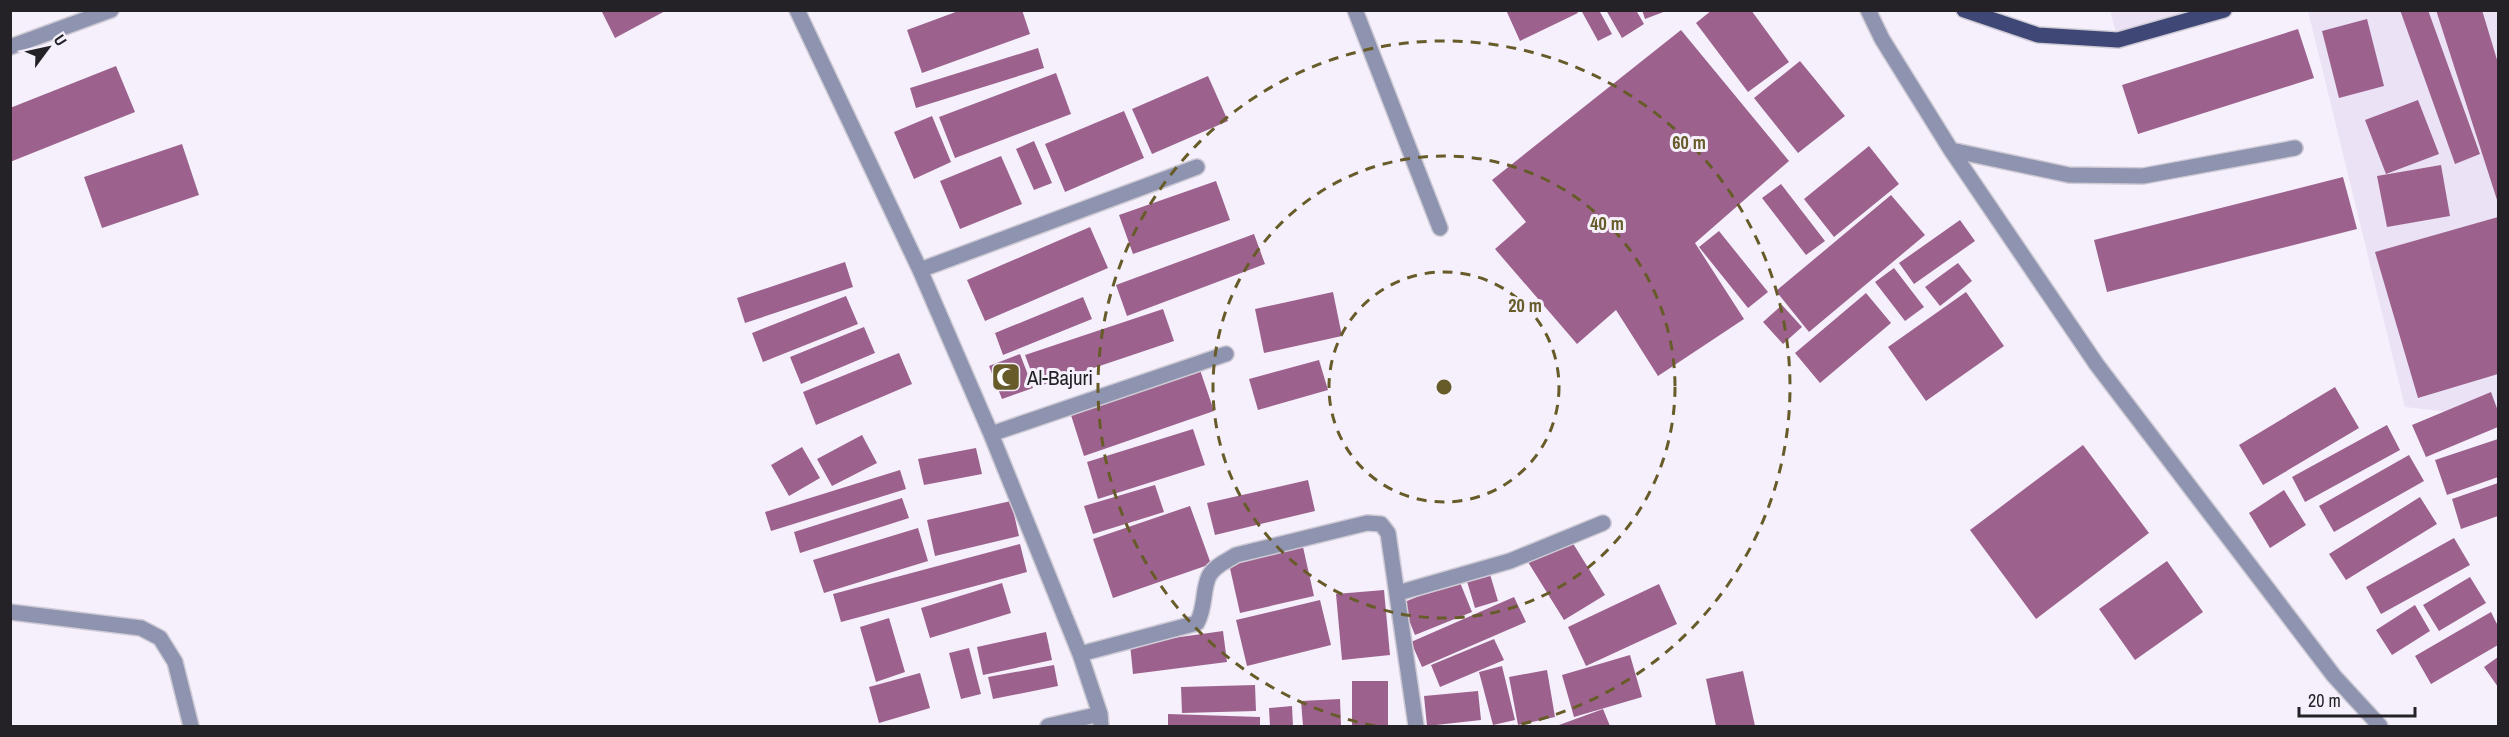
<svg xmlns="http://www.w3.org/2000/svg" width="2509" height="737" viewBox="0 0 2509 737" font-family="'Archivo Narrow',sans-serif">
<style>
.built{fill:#ebe2f5}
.building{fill:#9c628d}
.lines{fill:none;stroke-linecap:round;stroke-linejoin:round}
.minor-casing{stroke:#cfcbd5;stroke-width:18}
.major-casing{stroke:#cfcbd5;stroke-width:18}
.minor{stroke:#8e94b0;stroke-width:15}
.major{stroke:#3f4777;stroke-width:15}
.ring{fill:none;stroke:#675c29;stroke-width:3;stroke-dasharray:10 8}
.labels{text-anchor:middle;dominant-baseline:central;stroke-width:6;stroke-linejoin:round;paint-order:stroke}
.poi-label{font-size:21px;fill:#242226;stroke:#f5f0fc;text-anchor:start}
.centre{fill:#675c29;stroke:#f5f0fc;stroke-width:3}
.ring-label{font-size:18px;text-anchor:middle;font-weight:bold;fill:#675c29;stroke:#f5f0fc;stroke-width:6;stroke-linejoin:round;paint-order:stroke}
</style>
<rect width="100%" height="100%" fill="#f5f0fc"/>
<path class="built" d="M 2110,10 L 2224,11 L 2118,40 Z
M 2308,11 L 2498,11 L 2498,422 L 2495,417 L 2405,407 Z"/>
<path class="building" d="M 601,10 L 667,10 L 615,38 Z
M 961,10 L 1022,10 L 1030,34 L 922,73 L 907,30 Z
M 1506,10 L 1576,10 L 1578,13 L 1520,41 Z
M 1581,10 L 1599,10 L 1612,34 L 1598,41 Z
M 1606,10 L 1636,10 L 1644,24 L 1622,38 Z
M 1642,10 L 1666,10 L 1666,11 L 1645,19 Z
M 1712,10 L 1751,10 L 1789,62 L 1748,92 L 1696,23 Z
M 2400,10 L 2428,10 L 2480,154 L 2455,164 Z
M 2436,10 L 2482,10 L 2498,63 L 2498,203 Z
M 2367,19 L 2384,86 L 2339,98 L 2322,31 Z
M 2298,29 L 2314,78 L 2138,134 L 2122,85 Z
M 1681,30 L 1789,161 L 1695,243 L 1744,319 L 1658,376 L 1616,310 L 1577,344 L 1495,249 L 1526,222 L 1492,180 Z
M 1038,48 L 1044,68 L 916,108 L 910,88 Z
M 1800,61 L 1845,116 L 1798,153 L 1754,98 Z
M 116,66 L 135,112 L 10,162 L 10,108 Z
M 1056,73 L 1071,114 L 955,158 L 939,117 Z
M 1208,76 L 1228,121 L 1152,154 L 1132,109 Z
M 2418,100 L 2439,154 L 2386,174 L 2365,120 Z
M 1124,111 L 1144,158 L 1065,192 L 1045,144 Z
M 932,116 L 951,162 L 914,179 L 894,132 Z
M 1034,141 L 1052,183 L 1034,190 L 1016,149 Z
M 182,144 L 199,195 L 102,228 L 84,177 Z
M 1869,146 L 1899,184 L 1834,237 L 1804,199 Z
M 1001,156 L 1022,204 L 960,229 L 940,181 Z
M 2441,165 L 2450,216 L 2387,227 L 2377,176 Z
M 2343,177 L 2357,229 L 2107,292 L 2094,240 Z
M 1216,181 L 1230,220 L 1133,254 L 1119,215 Z
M 1781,184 L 1825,241 L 1806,255 L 1762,198 Z
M 1891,195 L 1925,235 L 1809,332 L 1776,291 Z
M 2498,217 L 2498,374 L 2418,398 L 2375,252 Z
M 1960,220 L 1975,241 L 1914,284 L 1899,263 Z
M 1090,227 L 1108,268 L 985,321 L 967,280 Z
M 1719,231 L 1768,292 L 1748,308 L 1699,247 Z
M 1254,234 L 1265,264 L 1127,316 L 1116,285 Z
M 845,262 L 853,287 L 745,323 L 737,298 Z
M 1958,263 L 1972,281 L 1940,306 L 1925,287 Z
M 1894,268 L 1924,307 L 1905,321 L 1875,282 Z
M 1333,292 L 1342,336 L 1264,353 L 1255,309 Z
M 1966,292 L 2004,346 L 1926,401 L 1888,347 Z
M 1866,293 L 1891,323 L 1820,383 L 1795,353 Z
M 846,296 L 858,324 L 763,362 L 752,333 Z
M 1083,297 L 1092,319 L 1003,355 L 995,333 Z
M 1782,305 L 1802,327 L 1783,344 L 1763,322 Z
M 1163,309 L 1174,341 L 1037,387 L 1025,355 Z
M 864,327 L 875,353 L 801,384 L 790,357 Z
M 899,353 L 912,384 L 816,425 L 803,392 Z
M 1020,354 L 1033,388 L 1002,399 L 989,366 Z
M 1319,360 L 1328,390 L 1258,410 L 1249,379 Z
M 1199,367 L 1214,411 L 1084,456 L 1070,412 Z
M 2335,387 L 2359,428 L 2263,485 L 2239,445 Z
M 2491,392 L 2498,411 L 2498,427 L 2426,457 L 2412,425 Z
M 2387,425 L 2400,450 L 2305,502 L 2292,477 Z
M 1193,429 L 1205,465 L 1098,499 L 1087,462 Z
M 862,435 L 877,463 L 832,486 L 817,459 Z
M 2498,439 L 2498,477 L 2447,495 L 2435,460 Z
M 2083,445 L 2149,533 L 2036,619 L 1970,530 Z
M 802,447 L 820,478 L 789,496 L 771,465 Z
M 976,448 L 982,474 L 924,485 L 918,459 Z
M 2409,455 L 2424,481 L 2334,532 L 2319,506 Z
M 900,470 L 906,489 L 771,531 L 765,512 Z
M 1308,480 L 1315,511 L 1215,535 L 1207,503 Z
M 2498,483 L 2498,516 L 2461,529 L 2452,499 Z
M 1155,485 L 1164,512 L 1093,534 L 1084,506 Z
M 2284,490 L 2306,525 L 2270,548 L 2249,513 Z
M 2420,497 L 2437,524 L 2346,580 L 2329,554 Z
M 902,498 L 909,518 L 800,553 L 794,532 Z
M 1011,501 L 1019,536 L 935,556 L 927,520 Z
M 1190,506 L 1211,564 L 1113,598 L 1093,539 Z
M 918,528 L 928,561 L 824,593 L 813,560 Z
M 1569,537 L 1605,595 L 1564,620 L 1528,562 Z
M 2454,538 L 2470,565 L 2381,614 L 2366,587 Z
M 1020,544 L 1027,572 L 841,622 L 833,594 Z
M 1303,547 L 1314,596 L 1240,613 L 1229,564 Z
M 2167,561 L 2203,612 L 2135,660 L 2099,609 Z
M 1489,571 L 1498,601 L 1475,608 L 1466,578 Z
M 2470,577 L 2486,603 L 2439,631 L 2423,605 Z
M 1459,580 L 1472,612 L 1415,635 L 1402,603 Z
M 1002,583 L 1011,613 L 930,638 L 921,608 Z
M 1659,584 L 1677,624 L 1586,666 L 1568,627 Z
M 1384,590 L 1390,655 L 1342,660 L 1336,594 Z
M 1514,597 L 1526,622 L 1422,667 L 1411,642 Z
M 1320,600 L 1331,645 L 1247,666 L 1236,620 Z
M 2415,605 L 2430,631 L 2392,655 L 2376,630 Z
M 2491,612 L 2498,626 L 2498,645 L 2431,684 L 2415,656 Z
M 889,618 L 905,672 L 876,682 L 860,627 Z
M 1223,631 L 1227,662 L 1133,674 L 1130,644 Z
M 1046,632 L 1052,660 L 983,675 L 977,647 Z
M 1494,639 L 1504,660 L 1440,687 L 1431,665 Z
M 969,648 L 981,694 L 961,699 L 949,653 Z
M 1630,655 L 1642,697 L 1574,717 L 1562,675 Z
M 2498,657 L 2498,687 L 2484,667 Z
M 1054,665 L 1058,686 L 993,699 L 988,677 Z
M 1502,666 L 1515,720 L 1493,725 L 1479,672 Z
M 1547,670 L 1555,717 L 1518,725 L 1509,677 Z
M 1743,671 L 1755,726 L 1716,726 L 1706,679 Z
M 920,673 L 930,708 L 879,723 L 869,687 Z
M 1352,681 L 1388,681 L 1388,726 L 1352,726 Z
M 1255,685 L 1256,711 L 1182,713 L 1181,687 Z
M 1478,691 L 1481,720 L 1427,726 L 1424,696 Z
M 1340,699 L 1341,726 L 1303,726 L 1301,701 Z
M 1292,706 L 1293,726 L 1270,726 L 1269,708 Z
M 1603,709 L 1610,726 L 1560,726 L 1559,725 Z
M 1168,714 L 1260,717 L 1260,726 L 1168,726 Z"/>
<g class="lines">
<g class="minor-casing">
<path id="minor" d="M 797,10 L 920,270 L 991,434 L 1080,654 L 1100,714 L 1101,726
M 1355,10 L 1440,228
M 1868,10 L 1882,39 L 1951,150 L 2097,365 L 2334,676 L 2380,726
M 10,47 L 111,10
M 1951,150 L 2069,175 L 2143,176 L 2295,148
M 920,270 L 1197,167
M 991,434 L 1226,354
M 1398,593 L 1510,561 L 1603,523
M 10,612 L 141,628 L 160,638 L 175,662 L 191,726
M 1080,654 L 1197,623 C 1206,606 1202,591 1209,576 C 1214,566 1227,561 1236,555 L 1367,523 L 1381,524 L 1388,533 L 1416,726
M 1048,726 L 1100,714"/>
</g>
<g class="major-casing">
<path id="major" d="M 1964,10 L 2038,35 L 2118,40 L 2224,10"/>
</g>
<use href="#minor" class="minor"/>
<use href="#major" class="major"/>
</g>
<g class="ring">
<circle cx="1444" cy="387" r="115"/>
<circle cx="1444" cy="387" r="231"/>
<path d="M1375 726A346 346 0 1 1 1513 726"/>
</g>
<defs>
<g id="mosque-square" transform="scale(1.5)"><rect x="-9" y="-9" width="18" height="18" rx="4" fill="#675c29" stroke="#f5f0fc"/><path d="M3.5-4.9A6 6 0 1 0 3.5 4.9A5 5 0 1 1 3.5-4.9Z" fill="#fff"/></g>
</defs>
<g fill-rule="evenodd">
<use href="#mosque-square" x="1006" y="377"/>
</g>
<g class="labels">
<g class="poi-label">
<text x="1027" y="377">Al-Bajuri</text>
</g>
</g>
<circle cx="1444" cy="387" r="9" class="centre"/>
<g class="ring-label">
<text x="1689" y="149">60 m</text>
<text x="1607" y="230">40 m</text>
<text x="1525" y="312">20 m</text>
</g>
<rect width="2509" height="737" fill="none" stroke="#242226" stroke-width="24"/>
<g transform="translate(48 48) rotate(57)" stroke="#f5f0fc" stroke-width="4.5" paint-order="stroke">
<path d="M0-4.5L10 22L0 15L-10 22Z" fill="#242226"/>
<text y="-9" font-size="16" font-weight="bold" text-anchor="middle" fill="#242226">U</text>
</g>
<path d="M2299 707v9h116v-9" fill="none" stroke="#242226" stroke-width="3"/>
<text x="2308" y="707" font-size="18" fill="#242226" stroke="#f5f0fc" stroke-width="4.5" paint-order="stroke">20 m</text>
</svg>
